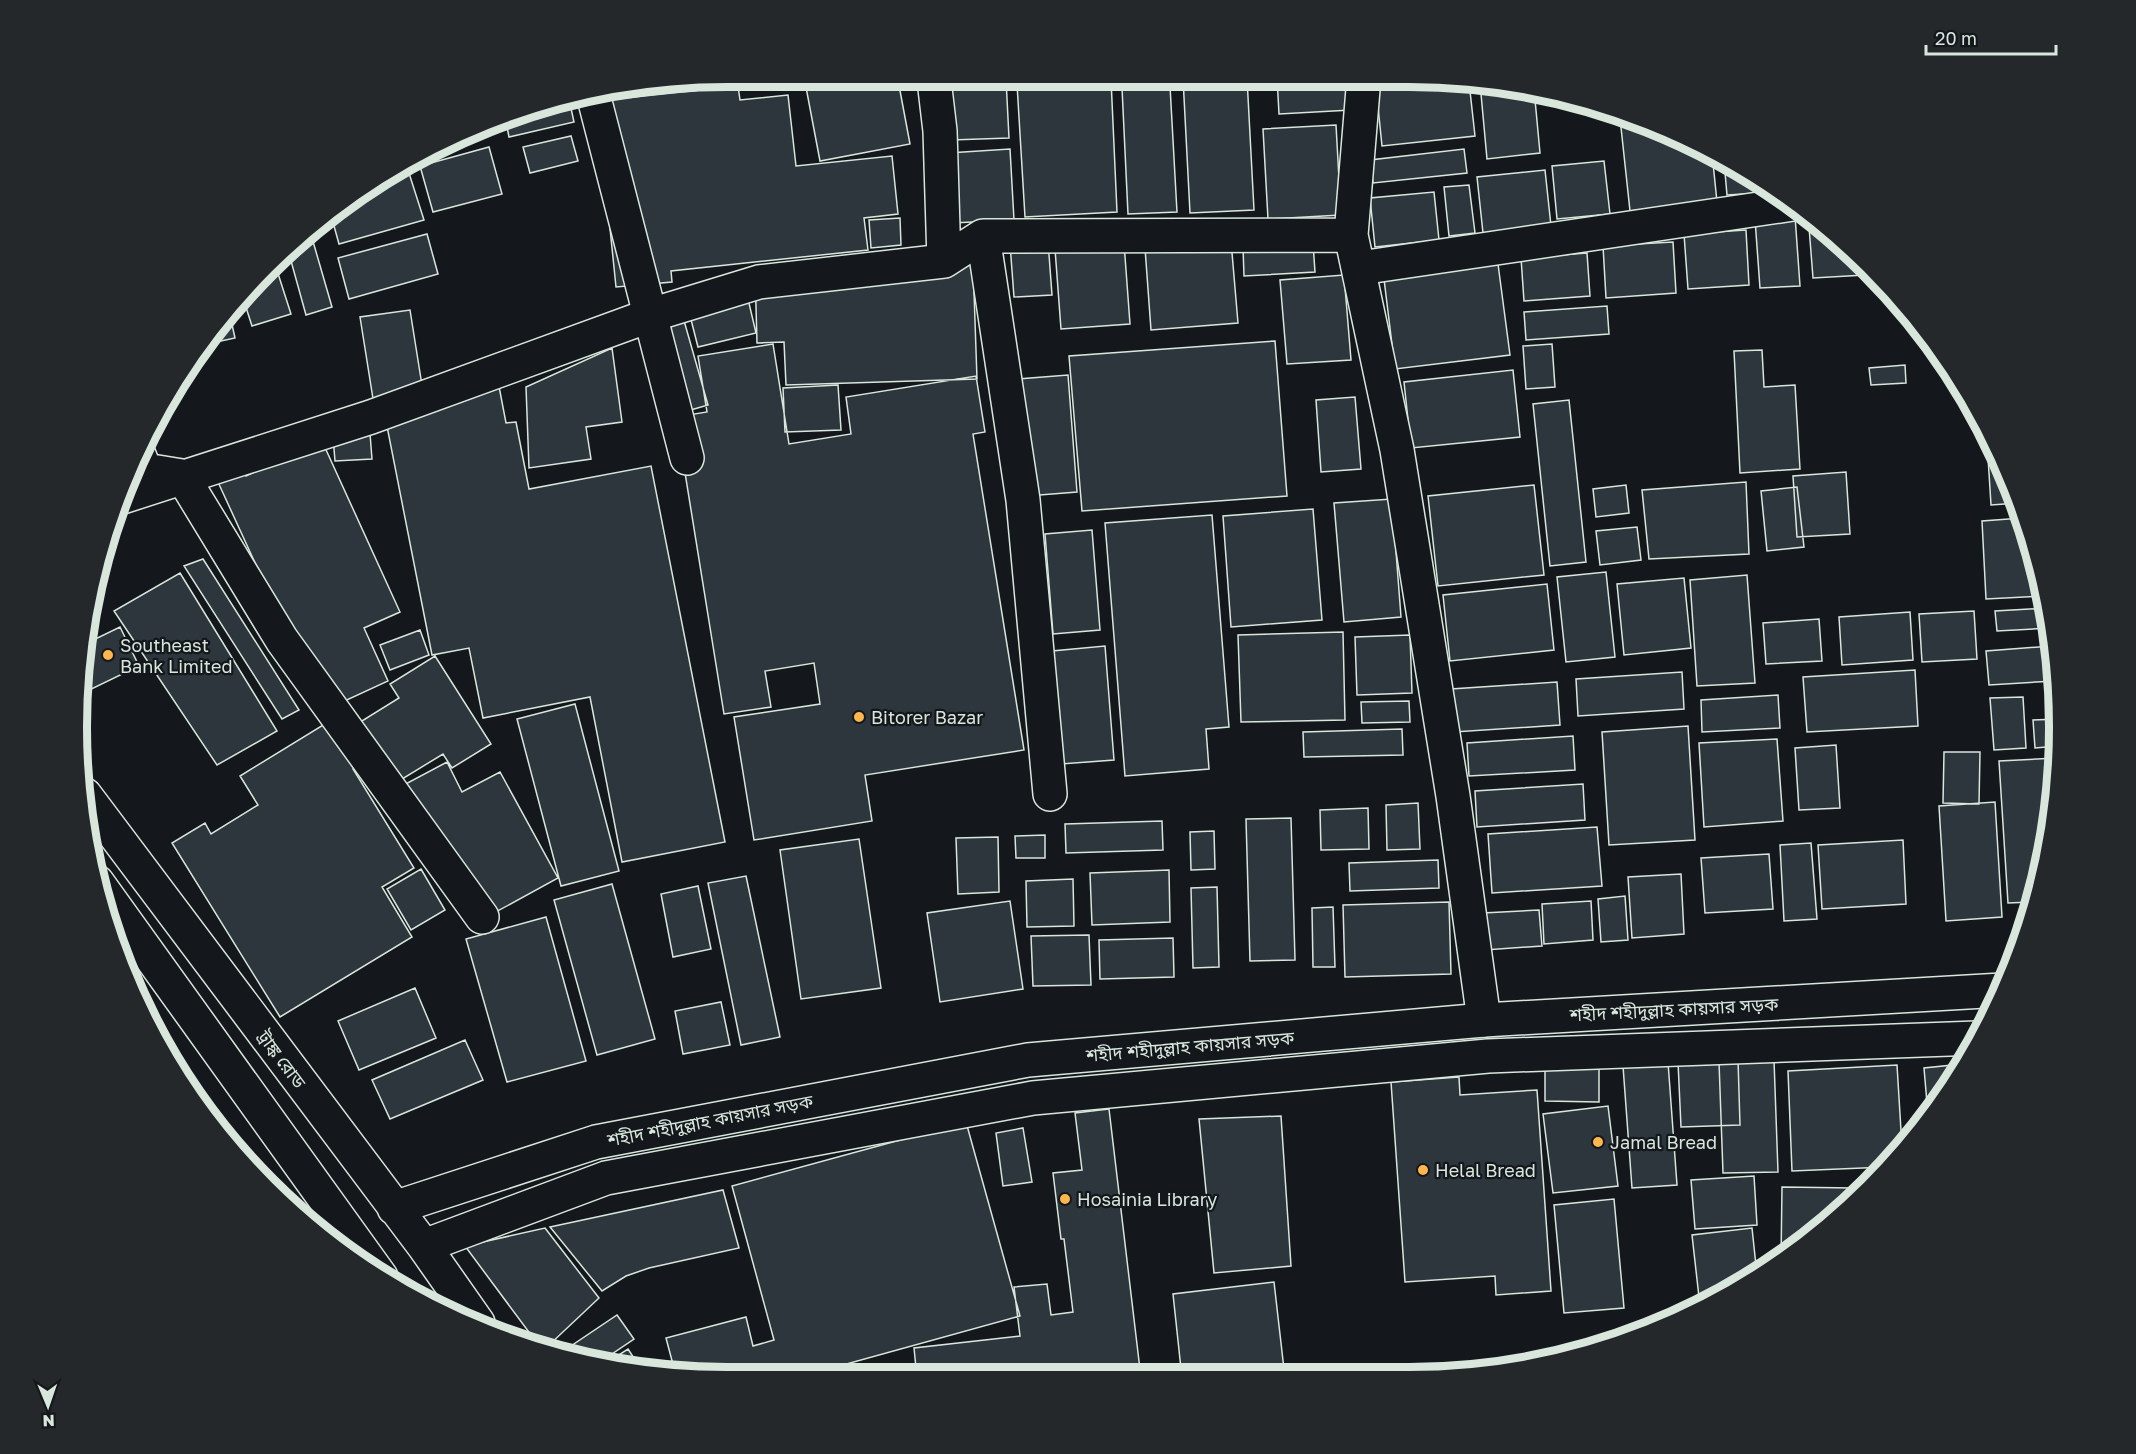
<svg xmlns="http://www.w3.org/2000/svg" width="2136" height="1454" viewBox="0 0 2136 1454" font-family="'Golos Text','Noto Sans Bengali',sans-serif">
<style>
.building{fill:#2c363c;stroke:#d8e6dc;stroke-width:1.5}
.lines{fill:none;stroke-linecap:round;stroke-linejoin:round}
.street-casing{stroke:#d8e6dc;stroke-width:36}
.secondary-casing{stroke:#d8e6dc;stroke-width:36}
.street{stroke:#14181c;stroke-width:33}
.secondary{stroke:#14181c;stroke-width:33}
.poi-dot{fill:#ffb74d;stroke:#14181c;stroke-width:2}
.labels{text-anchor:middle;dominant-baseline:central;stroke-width:4.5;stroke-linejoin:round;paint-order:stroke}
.poi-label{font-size:18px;fill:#d8e6dc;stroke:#14181c;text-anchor:start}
.street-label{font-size:18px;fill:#d8e6dc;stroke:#14181c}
.rim{fill:none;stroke:#d8e6dc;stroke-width:8}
</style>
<rect width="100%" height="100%" fill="#14181c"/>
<path class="building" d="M 1277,77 L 1349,77 L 1351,110 L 1279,114 Z
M 1375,77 L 1409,77 L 1469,82 L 1475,136 L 1382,146 Z
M 1183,78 L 1247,78 L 1254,210 L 1190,213 Z
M 1006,79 L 1009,138 L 951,140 L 948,80 Z
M 1111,79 L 1117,212 L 1025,217 L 1017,84 Z
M 898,80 L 910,144 L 820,161 L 805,82 Z
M 1480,83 L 1534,89 L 1540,153 L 1487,159 Z
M 738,86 L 740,100 L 788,95 L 796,166 L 892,156 L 898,214 L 864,218 L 868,250 L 671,271 L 672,282 L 616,287 L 597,101 Z
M 1170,86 L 1177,212 L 1128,214 L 1122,88 Z
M 569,99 L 574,122 L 509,137 L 505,117 L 518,111 Z
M 1620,118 L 1697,144 L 1712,153 L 1717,202 L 1630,211 Z
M 1336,125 L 1341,215 L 1268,219 L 1263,129 Z
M 486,127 L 488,134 L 445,147 Z
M 571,136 L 578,161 L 530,173 L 523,147 Z
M 489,147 L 502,194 L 433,212 L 420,166 Z
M 1010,149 L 1014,220 L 952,223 L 948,153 Z
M 1464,149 L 1467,173 L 1373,183 L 1370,160 Z
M 1604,161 L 1610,214 L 1557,219 L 1552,166 Z
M 1724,161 L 1775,192 L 1727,195 Z
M 408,170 L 424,220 L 339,244 L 331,215 L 365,186 Z
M 1545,170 L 1551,226 L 1483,233 L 1477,177 Z
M 1469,185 L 1475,233 L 1449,236 L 1444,187 Z
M 1434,192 L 1439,240 L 1375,247 L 1370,198 Z
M 1808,214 L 1864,263 L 1865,275 L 1813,278 Z
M 1795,216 L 1800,286 L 1760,288 L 1755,219 Z
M 900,218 L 901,245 L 871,248 L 869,220 Z
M 1746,230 L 1749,285 L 1688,289 L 1684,234 Z
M 310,231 L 332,307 L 306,315 L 288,250 Z
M 427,234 L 438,274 L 349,299 L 338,258 Z
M 1048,241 L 1052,295 L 1014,297 L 1010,244 Z
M 1231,241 L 1238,323 L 1151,330 L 1145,248 Z
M 1673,242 L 1676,293 L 1606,298 L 1603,246 Z
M 1124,243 L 1130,324 L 1061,329 L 1055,249 Z
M 1313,243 L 1315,272 L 1244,276 L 1243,247 Z
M 1587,253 L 1590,296 L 1524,301 L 1521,258 Z
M 274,261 L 291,314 L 252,326 L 242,295 Z
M 973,263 L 977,379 L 786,385 L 784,342 L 757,343 L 755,269 Z
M 1498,264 L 1510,355 L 1395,369 L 1384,279 Z
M 1344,275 L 1351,360 L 1287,364 L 1280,280 Z
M 744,282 L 756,333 L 698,347 L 685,296 Z
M 677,296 L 708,405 L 663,418 L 632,309 Z
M 1607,306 L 1609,334 L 1526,340 L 1524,312 Z
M 410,310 L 424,398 L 374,405 L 360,317 Z
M 229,311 L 235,338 L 203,345 L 211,331 Z
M 1275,341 L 1287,496 L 1082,511 L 1069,356 Z
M 773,344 L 789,444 L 851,434 L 846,397 L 976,376 L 985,432 L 973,434 L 1024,750 L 865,775 L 872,821 L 754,840 L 734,717 L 820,704 L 814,663 L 765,671 L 771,707 L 724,714 L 676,417 L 707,412 L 698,356 Z
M 1552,344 L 1555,387 L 1526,389 L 1523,346 Z
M 612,348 L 622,422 L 586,427 L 591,459 L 529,468 L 526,387 Z
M 1762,350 L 1764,387 L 1795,385 L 1800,469 L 1740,473 L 1734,351 Z
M 1947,362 L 1950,365 L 1957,378 L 1948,379 Z
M 1905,365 L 1906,383 L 1871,385 L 1869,368 Z
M 1513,370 L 1520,437 L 1411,448 L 1404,382 Z
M 1068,375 L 1077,492 L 1027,496 L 1018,379 Z
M 497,376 L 506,423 L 516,422 L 529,489 L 651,466 L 725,842 L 622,862 L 590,697 L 483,718 L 469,648 L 432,655 L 384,411 Z
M 838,385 L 841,430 L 785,432 L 783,388 Z
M 1355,397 L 1361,469 L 1321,472 L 1316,400 Z
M 1569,400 L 1586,562 L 1550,566 L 1533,404 Z
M 369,421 L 372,459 L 335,461 L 332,424 Z
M 322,441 L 400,612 L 364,628 L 388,681 L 323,711 L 212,469 L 238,458 L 246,476 Z
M 1988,457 L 1999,457 L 2010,478 L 2018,503 L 1991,505 Z
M 1846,472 L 1850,534 L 1797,537 L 1793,476 Z
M 1746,482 L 1749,554 L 1649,559 L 1642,490 Z
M 1534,485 L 1544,575 L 1438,586 L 1428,496 Z
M 1626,485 L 1629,513 L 1596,517 L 1593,489 Z
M 1797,487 L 1804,547 L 1767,551 L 1761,491 Z
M 1392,499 L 1401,617 L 1344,622 L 1334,503 Z
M 1313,509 L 1322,620 L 1231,627 L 1223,516 Z
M 1212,515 L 1229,727 L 1206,729 L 1209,769 L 1125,776 L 1105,523 Z
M 2022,518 L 2046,596 L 1986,599 L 1982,521 Z
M 1637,527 L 1641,560 L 1600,565 L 1596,531 Z
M 1092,530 L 1100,630 L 1053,634 L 1045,534 Z
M 203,559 L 299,710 L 282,719 L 184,566 Z
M 1606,572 L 1615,657 L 1566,662 L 1557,577 Z
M 180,573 L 277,731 L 217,765 L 114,611 Z
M 1747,575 L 1755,683 L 1697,686 L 1690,580 Z
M 1684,578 L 1691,648 L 1624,655 L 1617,584 Z
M 1547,584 L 1554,650 L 1450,661 L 1443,595 Z
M 2048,608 L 2050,628 L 1997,631 L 1995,611 Z
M 1974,611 L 1977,659 L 1922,662 L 1919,614 Z
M 1910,612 L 1913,660 L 1842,665 L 1839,617 Z
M 1819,619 L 1822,661 L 1766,664 L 1763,623 Z
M 120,627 L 139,666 L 79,695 L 85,644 Z
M 420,630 L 429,655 L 390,670 L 380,645 Z
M 1343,632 L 1345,720 L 1241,722 L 1238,635 Z
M 1410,635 L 1412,693 L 1357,695 L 1355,637 Z
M 1105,646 L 1114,760 L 1061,764 L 1052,651 Z
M 2052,646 L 2054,681 L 1989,685 L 1986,651 Z
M 435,656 L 491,744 L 452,768 L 443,754 L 394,784 L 357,724 L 399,698 L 390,684 Z
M 1915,670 L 1918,726 L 1807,732 L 1803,677 Z
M 1682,672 L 1684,709 L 1578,716 L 1576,679 Z
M 1557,682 L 1560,725 L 1454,732 L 1451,689 Z
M 1778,695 L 1780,728 L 1702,732 L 1701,700 Z
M 2023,697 L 2026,748 L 1994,750 L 1990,698 Z
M 1409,701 L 1410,722 L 1362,723 L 1361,702 Z
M 575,704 L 619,871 L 561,886 L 517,719 Z
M 2059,719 L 2058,746 L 2035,748 L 2033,720 Z
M 328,722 L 356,767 L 353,769 L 414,868 L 382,887 L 412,937 L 280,1017 L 172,843 L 205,823 L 211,834 L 258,805 L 240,776 Z
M 1688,726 L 1695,840 L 1609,845 L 1602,732 Z
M 1402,729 L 1403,755 L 1304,757 L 1303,732 Z
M 1573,736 L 1575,770 L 1469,776 L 1467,743 Z
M 1777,739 L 1783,821 L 1704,827 L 1699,743 Z
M 1836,745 L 1840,808 L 1799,810 L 1795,748 Z
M 1944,752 L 1980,752 L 1979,804 L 1943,803 Z
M 2056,758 L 2047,854 L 2032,902 L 2008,903 L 1999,761 Z
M 447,762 L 462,792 L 500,772 L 558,878 L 472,925 L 398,788 Z
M 1583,784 L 1585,820 L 1477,827 L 1475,791 Z
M 1995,802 L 2002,917 L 1946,921 L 1939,806 Z
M 1418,803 L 1420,849 L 1387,850 L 1386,805 Z
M 1368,808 L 1369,849 L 1321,850 L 1320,810 Z
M 1291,818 L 1295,960 L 1250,961 L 1246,819 Z
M 1162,821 L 1163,850 L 1066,853 L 1065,824 Z
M 1597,827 L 1602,886 L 1492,893 L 1488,834 Z
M 1214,831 L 1215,869 L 1191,870 L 1190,832 Z
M 1045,835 L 1045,858 L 1016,858 L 1015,836 Z
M 998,837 L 999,892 L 958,894 L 956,838 Z
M 859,839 L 881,988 L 801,999 L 780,850 Z
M 1903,840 L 1906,904 L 1822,909 L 1818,845 Z
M 1811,843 L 1817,919 L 1784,921 L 1780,845 Z
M 1769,854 L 1773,909 L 1705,913 L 1701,858 Z
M 1438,860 L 1439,888 L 1350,891 L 1349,863 Z
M 421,869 L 445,910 L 411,930 L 387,889 Z
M 1169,870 L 1170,922 L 1092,925 L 1090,873 Z
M 1681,874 L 1684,934 L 1632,938 L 1628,877 Z
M 746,876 L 780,1037 L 741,1045 L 708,883 Z
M 1073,879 L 1074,926 L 1027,927 L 1026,881 Z
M 612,884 L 655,1039 L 597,1055 L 554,900 Z
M 698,886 L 711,949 L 673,957 L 661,894 Z
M 1217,887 L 1219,967 L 1193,968 L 1191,888 Z
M 1625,896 L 1628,940 L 1601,942 L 1598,899 Z
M 1010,901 L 1023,989 L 940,1002 L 927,913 Z
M 1591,901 L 1593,940 L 1544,944 L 1542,904 Z
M 1449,902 L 1451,974 L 1345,977 L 1343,905 Z
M 1333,907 L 1335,967 L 1313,967 L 1312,908 Z
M 1539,910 L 1542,946 L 1485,950 L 1483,913 Z
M 546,917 L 586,1061 L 507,1082 L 466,939 Z
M 1089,935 L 1091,985 L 1033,986 L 1031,936 Z
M 1173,938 L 1174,977 L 1100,979 L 1099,940 Z
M 415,988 L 436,1038 L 359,1070 L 338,1021 Z
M 721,1002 L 730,1045 L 683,1054 L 675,1011 Z
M 465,1040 L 483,1080 L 390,1119 L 372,1080 Z
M 1738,1060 L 1740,1125 L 1681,1127 L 1678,1062 Z
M 1774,1060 L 1778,1172 L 1723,1173 L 1719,1062 Z
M 1668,1062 L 1677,1185 L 1632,1188 L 1623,1066 Z
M 1963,1064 L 1950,1088 L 1928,1115 L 1924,1068 Z
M 1897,1065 L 1902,1147 L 1886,1167 L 1792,1171 L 1788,1071 Z
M 1545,1066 L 1599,1067 L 1599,1102 L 1545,1101 Z
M 1459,1077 L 1460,1095 L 1537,1090 L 1551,1291 L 1496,1295 L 1495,1276 L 1405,1282 L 1391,1082 Z
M 1608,1106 L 1618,1186 L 1553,1193 L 1543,1114 Z
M 1109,1109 L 1141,1378 L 917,1378 L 914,1348 L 1020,1336 L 1014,1287 L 1047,1284 L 1051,1315 L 1073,1312 L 1064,1239 L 1061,1239 L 1053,1173 L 1082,1170 L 1075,1113 Z
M 1281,1116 L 1291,1266 L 1214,1273 L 1199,1119 Z
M 966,1122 L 1020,1316 L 796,1378 L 727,1378 L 704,1375 L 702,1369 L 686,1374 L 675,1372 L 666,1338 L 746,1317 L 753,1346 L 774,1340 L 732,1186 Z
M 1023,1128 L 1032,1182 L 1003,1186 L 996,1133 Z
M 1754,1176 L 1757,1225 L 1695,1229 L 1691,1180 Z
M 1782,1187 L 1854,1188 L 1853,1200 L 1781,1260 Z
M 723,1190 L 739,1248 L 649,1268 L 626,1276 L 602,1291 L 550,1227 Z
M 1614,1199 L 1624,1308 L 1564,1313 L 1554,1205 Z
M 545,1228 L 599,1298 L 547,1347 L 537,1343 L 465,1246 Z
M 1752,1228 L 1757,1275 L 1700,1306 L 1692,1235 Z
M 1274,1282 L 1285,1378 L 1182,1378 L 1173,1294 Z
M 617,1315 L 634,1339 L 597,1364 L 562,1352 Z
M 628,1349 L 641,1369 L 603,1365 Z"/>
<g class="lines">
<g class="street-casing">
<path id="street" d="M 1364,77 L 1351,235 L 1397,450 L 1453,796 L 1484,1020
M 934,80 L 940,131 L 944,261
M 593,94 L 687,458
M 983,236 L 1023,500 L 1050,794
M 1360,268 L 1793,204
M 139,455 L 145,470 L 182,476 L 282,640 L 482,917
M 119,498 L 371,417 L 651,315 L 759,282 L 944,261 L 983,236 L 1351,235"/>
</g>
<g class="secondary-casing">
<path id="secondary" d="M 85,795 L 424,1246 L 478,1323
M 97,882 L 381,1277
M 394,1208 L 596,1142 L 1028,1060 L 1484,1020 L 2002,990
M 424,1246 L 606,1178 L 1033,1098 L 1488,1056 L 1977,1038"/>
</g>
<use href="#street" class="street"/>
<use href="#secondary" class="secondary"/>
</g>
<g class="poi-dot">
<circle cx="108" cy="655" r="6"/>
<circle cx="859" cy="717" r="6"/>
<circle cx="1598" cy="1142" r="6"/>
<circle cx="1423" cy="1170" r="6"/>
<circle cx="1065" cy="1199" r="6"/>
</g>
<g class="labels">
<g class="poi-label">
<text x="120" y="645">Southeast<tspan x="120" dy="21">Bank Limited</tspan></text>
<text x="871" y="717">Bitorer Bazar</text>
<text x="1610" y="1142">Jamal Bread</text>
<text x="1435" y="1170">Helal Bread</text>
<text x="1077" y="1199">Hosainia Library</text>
</g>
<g class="street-label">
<text transform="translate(1674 1009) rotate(-3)">শহীদ শহীদুল্লাহ কায়সার সড়ক</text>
<text transform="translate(1190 1046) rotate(-5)">শহীদ শহীদুল্লাহ কায়সার সড়ক</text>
<text transform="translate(282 1059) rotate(53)">ট্রাঙ্ক রোড</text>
<text transform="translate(710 1120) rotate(-11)">শহীদ শহীদুল্লাহ কায়সার সড়ক</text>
</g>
</g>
<path d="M0 0H2136V1454H0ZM727 87H1409A640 640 0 0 1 2049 727V727A640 640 0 0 1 1409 1367H727A640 640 0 0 1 87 727V727A640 640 0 0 1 727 87Z" fill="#24282b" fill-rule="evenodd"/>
<path class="rim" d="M727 87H1409A640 640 0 0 1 2049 727V727A640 640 0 0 1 1409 1367H727A640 640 0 0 1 87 727V727A640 640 0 0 1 727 87Z"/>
<g transform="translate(48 1406) rotate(178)" stroke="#14181c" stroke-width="4.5" paint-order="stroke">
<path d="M0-4.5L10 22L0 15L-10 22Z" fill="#d8e6dc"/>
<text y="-9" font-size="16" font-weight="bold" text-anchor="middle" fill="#d8e6dc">N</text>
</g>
<path d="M1926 45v9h130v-9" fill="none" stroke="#d8e6dc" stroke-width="3"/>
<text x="1935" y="45" font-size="18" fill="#d8e6dc" stroke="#14181c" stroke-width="4.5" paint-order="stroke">20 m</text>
</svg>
